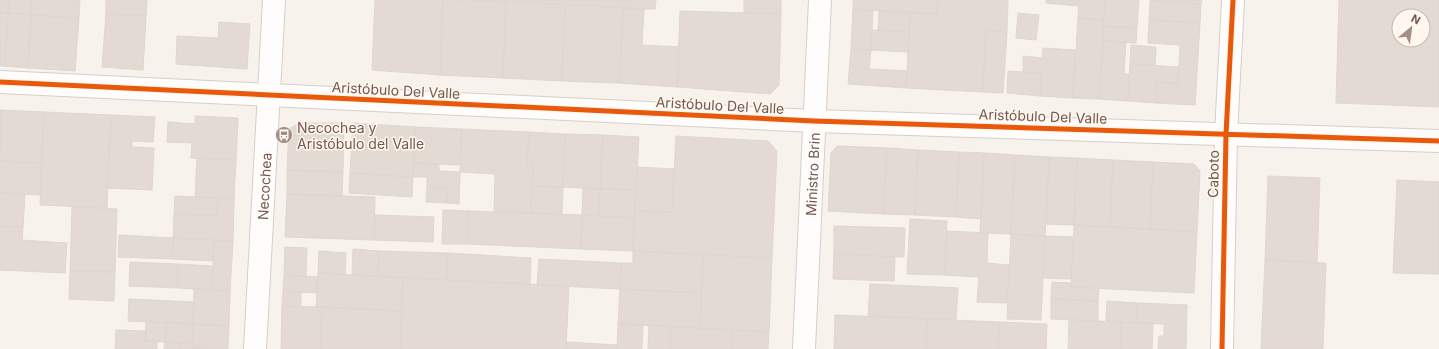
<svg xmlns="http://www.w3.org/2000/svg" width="1439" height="349" viewBox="0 0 1439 349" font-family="Inter,sans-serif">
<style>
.building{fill:#e4dad4;stroke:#e0d5cf;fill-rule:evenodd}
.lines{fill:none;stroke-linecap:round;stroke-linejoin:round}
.minor-casing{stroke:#d6ceca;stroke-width:24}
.minor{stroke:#fefdfc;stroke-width:22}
.cycleway-casing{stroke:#fef7ef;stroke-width:8}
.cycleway{stroke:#e8590c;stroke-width:5}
.labels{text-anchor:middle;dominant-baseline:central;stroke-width:3;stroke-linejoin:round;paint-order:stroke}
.street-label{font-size:14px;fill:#75574d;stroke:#fef7ef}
.poi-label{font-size:14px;fill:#75574d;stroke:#fef7ef;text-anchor:start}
</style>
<rect width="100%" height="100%" fill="#f8f2ed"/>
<path class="building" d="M 0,0 L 9,0 L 8,13 L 0,13 Z
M 9,0 L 32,0 L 31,15 L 8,13 Z
M 32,0 L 80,0 L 79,18 L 31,15 Z
M 106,0 L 147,0 L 146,16 L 106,14 Z
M 375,0 L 443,0 L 440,75 L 372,70 Z
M 443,0 L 506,2 L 503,78 L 440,75 Z
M 470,0 L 656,0 L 655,9 L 644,9 Z
M 744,0 L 781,0 L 781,14 L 744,13 Z
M 853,0 L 938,0 L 937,14 L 853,9 Z
M 938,0 L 1008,0 L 1007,32 L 986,30 L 983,92 L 906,88 L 910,13 L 937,14 Z
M 1046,0 L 1079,0 L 1078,6 L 1046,3 Z
M 1079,0 L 1105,0 L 1104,20 L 1078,18 Z
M 1105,0 L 1139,0 L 1137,28 L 1103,26 Z
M 1150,0 L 1202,0 L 1201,4 Z
M 1339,0 L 1439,0 L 1439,107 L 1336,103 ZM 1399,16 L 1423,16 L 1423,40 L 1399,40 Z
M 1150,1 L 1201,4 L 1200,23 L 1149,20 Z
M 506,2 L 565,4 L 562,81 L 503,78 Z
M 565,4 L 623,8 L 619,83 L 562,81 Z
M 623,8 L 644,9 L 642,45 L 680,47 L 677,87 L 619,83 Z
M 853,9 L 873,11 L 871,50 L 851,49 Z
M 680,11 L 781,14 L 779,85 L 770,94 L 677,87 Z
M 879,11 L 910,13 L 909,32 L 878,30 Z
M 0,13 L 8,13 L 5,66 L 0,66 Z
M 8,13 L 31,15 L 28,68 L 5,66 Z
M 1018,13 L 1039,15 L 1036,40 L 1016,38 Z
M 106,14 L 146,16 L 143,70 L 102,67 Z
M 31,15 L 79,18 L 75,71 L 28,68 Z
M 1078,18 L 1104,20 L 1099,99 L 1073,98 Z
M 1149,20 L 1200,23 L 1195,105 L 1156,103 L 1157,82 L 1178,83 L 1180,45 L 1148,43 Z
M 219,22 L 250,24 L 247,69 L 176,64 L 177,36 L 218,38 Z
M 1103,26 L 1137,28 L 1136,43 L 1103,41 Z
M 871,30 L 909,32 L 908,52 L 871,50 Z
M 986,30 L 1007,32 L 1003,93 L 983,92 Z
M 1103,41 L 1126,42 L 1124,74 L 1129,74 L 1128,101 L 1099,99 Z
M 1131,45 L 1156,47 L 1155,65 L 1130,64 Z
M 1043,48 L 1075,50 L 1073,98 L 1040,96 L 1041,73 L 1023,72 L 1023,56 L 1042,58 Z
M 851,49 L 871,50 L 869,69 L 907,71 L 906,88 L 848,84 Z
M 1130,64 L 1179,67 L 1178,83 L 1157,82 L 1156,103 L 1128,101 Z
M 1008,71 L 1041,73 L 1040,96 L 1007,93 Z
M 0,110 L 2,110 L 0,149 Z
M 2,110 L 44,112 L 42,163 L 0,161 Z
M 44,112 L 111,115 L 107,208 L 40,205 Z
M 111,115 L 155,117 L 153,142 L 132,141 L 132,147 L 154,148 L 152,190 L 107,188 Z
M 195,116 L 238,118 L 236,160 L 191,158 L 192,143 L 167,142 L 168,122 L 195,124 Z
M 299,123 L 344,123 L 343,172 L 287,170 L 289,129 Z
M 353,123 L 415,127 L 413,177 L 350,173 Z
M 415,127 L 462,129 L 460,165 L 413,163 Z
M 462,129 L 529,132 L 527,164 L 533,164 L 531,213 L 494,212 L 495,174 L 460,172 Z
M 529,132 L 565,134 L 563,187 L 532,186 L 533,164 L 527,164 Z
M 565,134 L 603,135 L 600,189 L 563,187 Z
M 603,135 L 639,137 L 636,190 L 600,189 Z
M 676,136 L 768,141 L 777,151 L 772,258 L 633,251 L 635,211 L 672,212 Z
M 837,146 L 887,148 L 883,214 L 828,211 L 831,153 Z
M 887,148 L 918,150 L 915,215 L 883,214 Z
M 918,150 L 959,152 L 956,217 L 915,215 Z
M 959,152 L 984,153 L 981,219 L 956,217 Z
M 984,153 L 1015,155 L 1011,234 L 980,233 Z
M 1015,155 L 1049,157 L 1045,236 L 1011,234 Z
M 1049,157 L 1077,158 L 1074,225 L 1046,224 Z
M 197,158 L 236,160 L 234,199 L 195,197 Z
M 1077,158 L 1113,160 L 1110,227 L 1074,225 Z
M 1113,160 L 1153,162 L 1150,229 L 1110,227 Z
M 0,161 L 42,163 L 40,195 L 0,193 Z
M 1153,162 L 1194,164 L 1200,171 L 1197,232 L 1150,229 Z
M 413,163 L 439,164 L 439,171 L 460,172 L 459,204 L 447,203 L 448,188 L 427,187 L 427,177 L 413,177 Z
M 637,167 L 674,169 L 672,212 L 635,211 Z
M 287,170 L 343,172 L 342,196 L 287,194 Z
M 350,173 L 413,177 L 412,197 L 349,193 Z
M 1268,176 L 1320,178 L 1317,263 L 1265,260 Z
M 1397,180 L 1439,182 L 1439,274 L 1393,273 Z
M 532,186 L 563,187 L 562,215 L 531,213 Z
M 427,187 L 448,188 L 447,203 L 426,202 Z
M 583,188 L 600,189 L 599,216 L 582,215 Z
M 600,189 L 636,190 L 634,218 L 599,216 Z
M 0,193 L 25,194 L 23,227 L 0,226 Z
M 287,194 L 375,197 L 374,240 L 285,237 Z
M 175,196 L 218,198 L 217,216 L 174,214 Z
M 218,198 L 234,199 L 233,241 L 173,238 L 174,214 L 217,216 Z
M 72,207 L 117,209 L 115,272 L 70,271 Z
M 443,210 L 469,211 L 467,244 L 442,244 Z
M 469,211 L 582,215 L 581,249 L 467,244 Z
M 375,215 L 434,217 L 433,242 L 374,240 Z
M 582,215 L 634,218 L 633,251 L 581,249 Z
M 910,219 L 947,221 L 945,275 L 907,274 Z
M 1074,225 L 1197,232 L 1194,293 L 1071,287 Z
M 0,226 L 23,227 L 22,240 L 67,243 L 65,273 L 0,270 Z
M 834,226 L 905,228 L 904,257 L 834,254 Z
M 947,231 L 988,233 L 987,263 L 1009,265 L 1007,303 L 977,302 L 979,277 L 945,275 Z
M 1011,234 L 1045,236 L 1041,320 L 1007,319 Z
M 119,235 L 173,238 L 172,259 L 118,257 Z
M 1045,236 L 1073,237 L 1071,279 L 1043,278 Z
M 173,238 L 214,240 L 213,261 L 172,259 Z
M 214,240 L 233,241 L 230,291 L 212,290 Z
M 285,247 L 307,248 L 306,276 L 284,275 Z
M 353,249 L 379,251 L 378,276 L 352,275 Z
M 319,251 L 346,253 L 345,274 L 318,273 Z
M 379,251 L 448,253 L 447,280 L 378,276 Z
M 633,251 L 703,255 L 701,293 L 620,289 L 621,263 L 633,263 Z
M 448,253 L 531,258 L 530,284 L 447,280 Z
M 834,254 L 895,257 L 894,281 L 833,279 Z
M 703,255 L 772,258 L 769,332 L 700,328 Z
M 539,259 L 621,263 L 620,289 L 537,285 Z
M 1265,260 L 1326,263 L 1323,349 L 1261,349 Z
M 130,262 L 178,264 L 178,288 L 129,286 Z
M 178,264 L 213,266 L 212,290 L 178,288 Z
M 70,271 L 115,272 L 114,301 L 69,299 Z
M 318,273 L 403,278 L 402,311 L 316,307 Z
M 284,275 L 318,277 L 317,293 L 283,291 Z
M 403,278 L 569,286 L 566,349 L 400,349 Z
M 1052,282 L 1071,283 L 1071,287 L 1099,288 L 1098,301 L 1051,299 Z
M 870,284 L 958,288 L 956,320 L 868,316 Z
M 194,289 L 230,291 L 229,326 L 193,324 Z
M 620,289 L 701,293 L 700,328 L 618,324 Z
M 283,291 L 301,292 L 301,307 L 282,306 Z
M 129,299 L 194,302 L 193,324 L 128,321 Z
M 1051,299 L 1098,301 L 1098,321 L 1051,319 Z
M 1107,301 L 1137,303 L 1136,323 L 1106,321 Z
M 1137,303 L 1187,305 L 1186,349 L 1158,349 L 1159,336 L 1164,336 L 1164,324 L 1136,323 Z
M 282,306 L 322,307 L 320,349 L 281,349 Z
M 322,307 L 402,311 L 400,349 L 320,349 Z
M 835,315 L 927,319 L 926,349 L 834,349 Z
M 927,319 L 999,322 L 998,349 L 926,349 Z
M 1069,320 L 1121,322 L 1120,349 L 1068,349 Z
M 146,322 L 166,322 L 165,342 L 145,341 Z
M 166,322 L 193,324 L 192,343 L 165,342 Z
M 999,322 L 1047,324 L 1046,349 L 998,349 Z
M 1121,322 L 1153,323 L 1152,349 L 1120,349 Z
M 193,324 L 229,326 L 228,349 L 206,349 L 206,348 L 192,347 Z
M 618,324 L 643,325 L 642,349 L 617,349 Z
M 649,325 L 670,327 L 670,349 L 648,349 Z
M 670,327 L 733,330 L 732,349 L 670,349 Z
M 116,330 L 146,331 L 145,341 L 157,341 L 157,349 L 115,349 Z
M 733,330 L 769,332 L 768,349 L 732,349 Z
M 165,342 L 180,343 L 179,349 L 164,349 Z
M 567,342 L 617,345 L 617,349 L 566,349 Z
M 180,343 L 192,343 L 192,347 L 206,348 L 206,349 L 179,349 Z"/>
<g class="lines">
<g class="minor-casing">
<g id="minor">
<path d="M 0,82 L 814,121 L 1439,141"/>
<path id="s1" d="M 255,349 L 274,0"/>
<path id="s2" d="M 804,349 L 820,0"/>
<path d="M 1222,349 L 1226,134 L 1233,0"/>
</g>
</g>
<use href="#minor" class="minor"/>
<g class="cycleway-casing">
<path id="cycleway" d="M 0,82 L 814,121 L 1439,141
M 1222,349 L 1226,134 L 1233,0"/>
</g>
<use href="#cycleway" class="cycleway"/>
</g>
<defs>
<g id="bus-disc" transform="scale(0.9)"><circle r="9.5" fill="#a38d85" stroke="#fef7ef"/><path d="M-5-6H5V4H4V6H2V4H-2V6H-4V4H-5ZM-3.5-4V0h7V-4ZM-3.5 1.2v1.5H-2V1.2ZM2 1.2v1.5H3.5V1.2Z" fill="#fff"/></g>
</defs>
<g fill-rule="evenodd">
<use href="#bus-disc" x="284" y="135"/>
</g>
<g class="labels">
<g class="street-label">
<text transform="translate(396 90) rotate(3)">Aristóbulo Del Valle</text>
<text transform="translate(720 105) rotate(3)">Aristóbulo Del Valle</text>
<text transform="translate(1043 116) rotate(2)">Aristóbulo Del Valle</text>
<text transform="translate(1213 174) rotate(-89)">Caboto</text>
<text stroke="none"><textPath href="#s2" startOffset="175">Ministro Brin</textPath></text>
<text stroke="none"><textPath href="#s1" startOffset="163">Necochea</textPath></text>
</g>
<g class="poi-label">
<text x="297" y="127">Necochea y<tspan x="297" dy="16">Aristóbulo del Valle</tspan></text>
</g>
</g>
<g transform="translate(1411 28) rotate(29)"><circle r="19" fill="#fef7ef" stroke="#c7b7ae"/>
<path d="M0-3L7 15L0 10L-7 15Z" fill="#a38d85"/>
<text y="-6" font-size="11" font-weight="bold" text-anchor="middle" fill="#75574d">N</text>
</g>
</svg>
